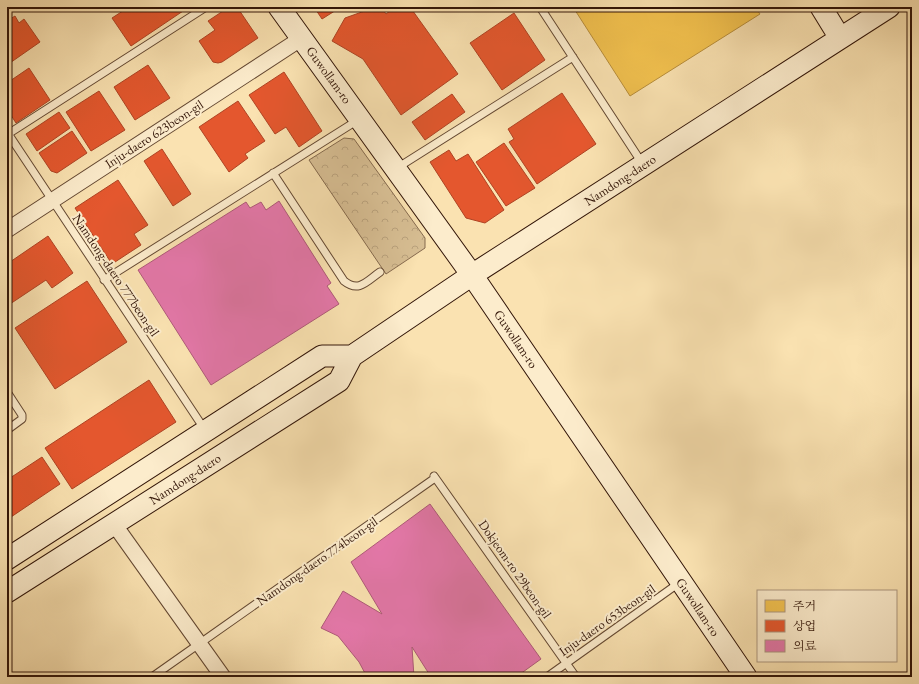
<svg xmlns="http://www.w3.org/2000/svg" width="919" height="684" viewBox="0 0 919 684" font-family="'EB Garamond','Noto Serif KR',serif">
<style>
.forest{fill:url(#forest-crowns);stroke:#856a4e}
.homes{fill:#f2c14e;stroke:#b88d39}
.shops{fill:#e4572e;stroke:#af4323}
.health{fill:#e377a8;stroke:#ae5a78}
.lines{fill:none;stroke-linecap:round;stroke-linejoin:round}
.lane-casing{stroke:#644832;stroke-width:9}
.street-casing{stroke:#644832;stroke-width:17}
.secondary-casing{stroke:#321508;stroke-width:23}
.lane{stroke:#fceccc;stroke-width:7}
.street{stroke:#fceccc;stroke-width:15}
.secondary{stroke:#fceccc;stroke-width:21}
.labels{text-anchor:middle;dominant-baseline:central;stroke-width:4;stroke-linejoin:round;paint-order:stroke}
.street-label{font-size:13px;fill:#321508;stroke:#fceccc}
</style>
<defs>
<pattern id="forest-crowns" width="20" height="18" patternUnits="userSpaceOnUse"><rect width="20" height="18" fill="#d8bf94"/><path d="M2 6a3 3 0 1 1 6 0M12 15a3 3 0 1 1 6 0" fill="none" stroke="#baa37e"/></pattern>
</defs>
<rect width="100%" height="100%" fill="#fae2b1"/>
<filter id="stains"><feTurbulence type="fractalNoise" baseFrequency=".005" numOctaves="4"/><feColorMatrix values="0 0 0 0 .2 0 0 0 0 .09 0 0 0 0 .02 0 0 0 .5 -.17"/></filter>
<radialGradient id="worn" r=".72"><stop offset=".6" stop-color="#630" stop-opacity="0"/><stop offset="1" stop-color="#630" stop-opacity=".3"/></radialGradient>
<path class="forest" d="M 344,138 L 354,139 L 425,238 L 425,248 L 386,274 L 309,160 Z"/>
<path class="homes" d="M 573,7 L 755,7 L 760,14 L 630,96 Z"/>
<path class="shops" d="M 113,7 L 123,7 L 116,11 Z
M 129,7 L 189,7 L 131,46 L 112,18 Z
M 229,7 L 237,7 L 258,38 L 222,62 L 218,63 L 213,62 L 199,41 L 215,30 L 208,21 Z
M 314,7 L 341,7 L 322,19 Z
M 376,7 L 381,7 L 386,14 L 395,7 L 410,7 L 458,74 L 401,115 L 363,59 L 332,41 L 345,18 Z
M 514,13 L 545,60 L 502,90 L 470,43 Z
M 15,16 L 19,23 L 24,19 L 40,42 L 7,65 L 7,21 Z
M 148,65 L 170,98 L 135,120 L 114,87 Z
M 29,68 L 50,100 L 16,123 L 7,109 L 7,83 Z
M 284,72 L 322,131 L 299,147 L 286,127 L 275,134 L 249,95 Z
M 99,91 L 125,130 L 91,151 L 66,112 Z
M 562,93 L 596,144 L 537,184 L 509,142 L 514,139 L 508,129 Z
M 452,94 L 465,112 L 425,140 L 412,122 Z
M 238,101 L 265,141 L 245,154 L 248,158 L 229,172 L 199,127 Z
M 59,112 L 70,128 L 37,151 L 26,134 Z
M 72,131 L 87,153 L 57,173 L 51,171 L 39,153 Z
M 504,143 L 535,188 L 506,206 L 476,162 Z
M 162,149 L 191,194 L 173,206 L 144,161 Z
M 449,150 L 456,161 L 468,154 L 504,210 L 485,223 L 466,218 L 430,162 Z
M 118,180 L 148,225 L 134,234 L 141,245 L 112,264 L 75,208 Z
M 48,236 L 73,273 L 52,288 L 46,280 L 7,306 L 7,264 Z
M 87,281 L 127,342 L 55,389 L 15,328 Z
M 149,380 L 176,422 L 72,489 L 45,448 Z
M 42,457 L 60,484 L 8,519 L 7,480 Z"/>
<path class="health" d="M 279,201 L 331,283 L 327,286 L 339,304 L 211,385 L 138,270 L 246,202 L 250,208 L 261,202 L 266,210 Z
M 430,504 L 541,659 L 516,677 L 431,677 L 412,647 L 414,677 L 367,677 L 359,662 L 338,636 L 321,628 L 343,591 L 382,614 L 351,562 Z"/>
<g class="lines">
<g class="lane-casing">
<path id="lane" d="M 540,7 L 642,163
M 7,132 L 205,430
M 8,134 L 206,7
M 397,168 L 573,57
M 273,173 L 344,281 C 359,293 367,281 380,272
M 104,280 L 358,120
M 7,392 L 22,415 L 22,419 L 7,430
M 434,476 L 576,677
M 152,677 L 435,478
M 547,677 L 679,583"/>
</g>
<g class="street-casing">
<path id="street" d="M 7,230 L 302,38
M 114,524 L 223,677"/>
</g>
<g class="secondary-casing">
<path id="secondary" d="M 279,7 L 472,275 L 746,677
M 821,7 L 840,38
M 7,559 L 322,356 L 352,356
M 7,592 L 339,381 L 352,356 L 472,275 L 889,7"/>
</g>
<use href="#lane" class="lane"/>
<use href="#street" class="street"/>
<use href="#secondary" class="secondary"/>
</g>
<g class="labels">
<g class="street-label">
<text transform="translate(329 75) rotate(54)">Guwollam-ro</text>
<text transform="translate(154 134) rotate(-33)">Inju-daero 623beon-gil</text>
<text transform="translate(620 180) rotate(-33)">Namdong-daero</text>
<text transform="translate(116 275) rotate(56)">Namdong-daero 777beon-gil</text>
<text transform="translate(516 339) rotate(56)">Guwollam-ro</text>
<text transform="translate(185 479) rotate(-33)">Namdong-daero</text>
<text transform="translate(317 561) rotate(-35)">Namdong-daero 774beon-gil</text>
<text transform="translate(515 569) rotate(55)">Dokjeom-ro 29beon-gil</text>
<text transform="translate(698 607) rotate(56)">Guwollam-ro</text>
<text transform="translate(607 620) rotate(-35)">Inju-daero 653beon-gil</text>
</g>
</g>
<rect width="919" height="684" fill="none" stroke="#fae2b1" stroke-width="24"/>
<rect x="8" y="8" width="903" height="668" fill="none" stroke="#321508" stroke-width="2"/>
<rect x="12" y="12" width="895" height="660" fill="none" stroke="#321508"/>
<rect x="757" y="590" width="140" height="72" fill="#fceccc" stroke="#ab967e"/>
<rect x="765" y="600" width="20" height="12" fill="#f2c14e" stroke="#ab967e"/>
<text x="793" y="610" font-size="12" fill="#321508">주거</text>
<rect x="765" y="620" width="20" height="12" fill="#e4572e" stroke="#ab967e"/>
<text x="793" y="630" font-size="12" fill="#321508">상업</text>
<rect x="765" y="640" width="20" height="12" fill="#e377a8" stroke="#ab967e"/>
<text x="793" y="650" font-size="12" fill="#321508">의료</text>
<rect width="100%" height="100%" filter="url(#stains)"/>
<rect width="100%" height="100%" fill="url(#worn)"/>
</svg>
